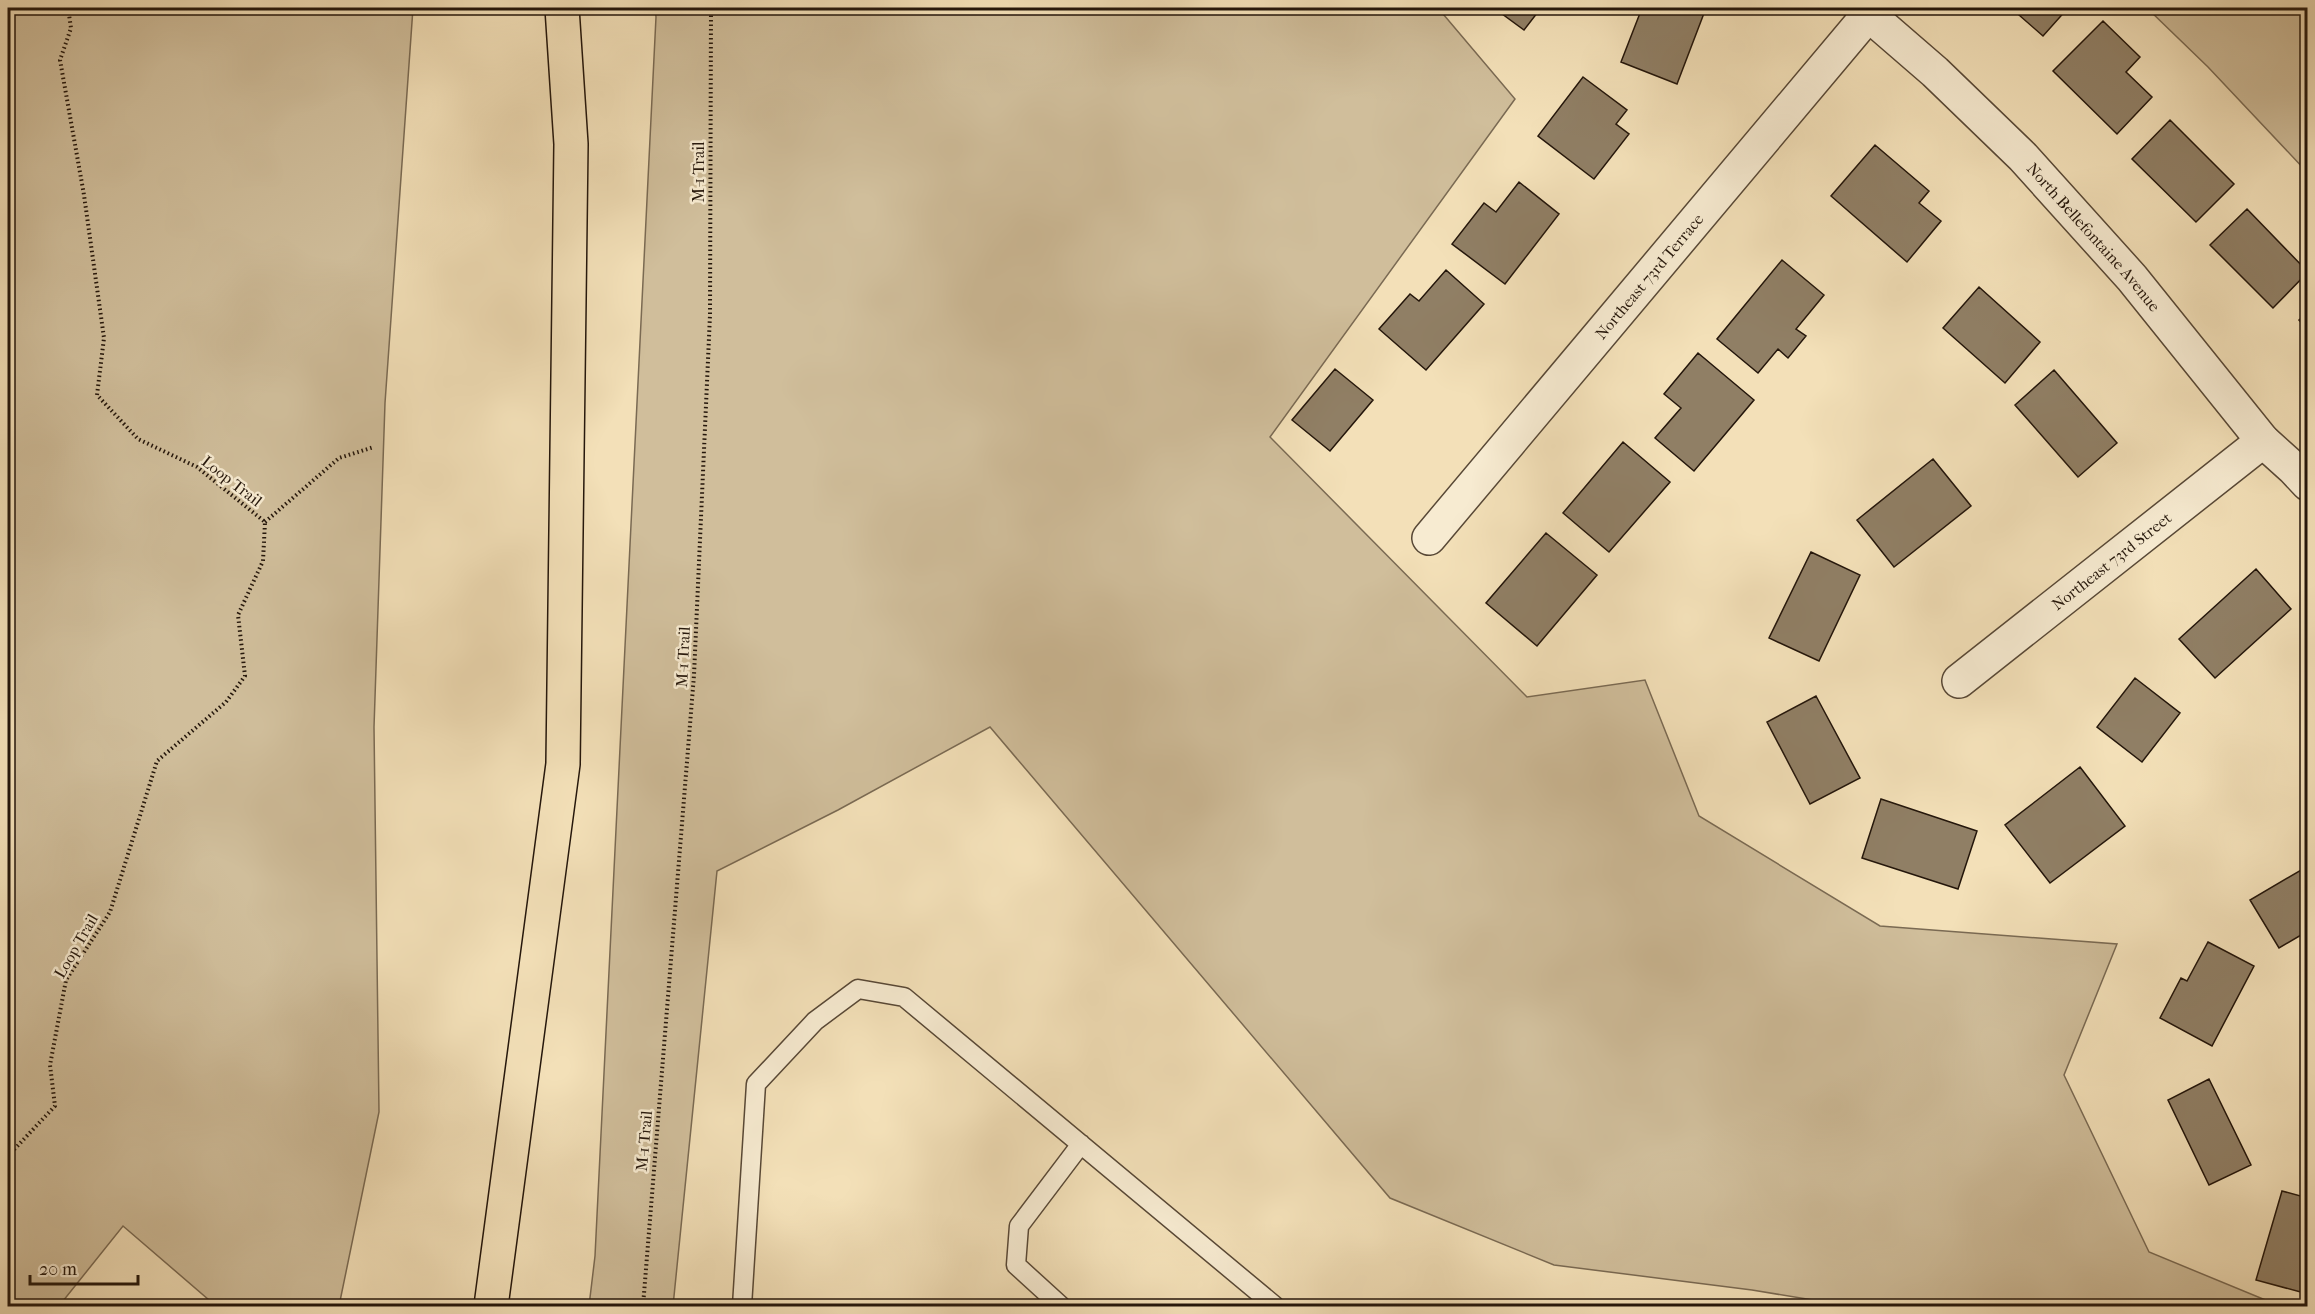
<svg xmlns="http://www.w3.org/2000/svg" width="2315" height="1314" viewBox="0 0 2315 1314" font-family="'IM FELL French Canon',serif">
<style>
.green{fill:#d0be9b;stroke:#7a6a53;stroke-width:1.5}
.building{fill:#907f65;stroke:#24160b;stroke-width:1.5}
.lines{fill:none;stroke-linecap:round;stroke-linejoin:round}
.service-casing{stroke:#584836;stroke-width:21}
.minor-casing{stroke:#584836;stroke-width:36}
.primary-casing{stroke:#24160b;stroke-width:36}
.path{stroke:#24160b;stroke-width:4;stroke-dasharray:1.5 3;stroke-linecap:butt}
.service{stroke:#f7ebd1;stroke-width:18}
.minor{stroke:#f7ebd1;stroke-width:33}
.primary{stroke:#f3e0b8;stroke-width:33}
.labels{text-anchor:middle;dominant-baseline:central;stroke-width:5;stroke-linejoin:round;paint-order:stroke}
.street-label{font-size:16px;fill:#24160b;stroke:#f7ebd1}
</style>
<rect width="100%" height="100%" fill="#f3e0b8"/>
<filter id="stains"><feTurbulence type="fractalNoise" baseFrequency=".00333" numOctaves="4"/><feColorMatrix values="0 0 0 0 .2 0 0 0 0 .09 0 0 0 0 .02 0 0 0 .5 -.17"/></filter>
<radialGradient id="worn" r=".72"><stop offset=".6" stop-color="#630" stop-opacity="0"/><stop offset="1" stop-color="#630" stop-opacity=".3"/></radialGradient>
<path class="green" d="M 8,8 L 413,8 L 385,403 L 374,727 L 379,1112 L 339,1306 L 216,1306 L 123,1226 L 59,1306 L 8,1306 Z
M 655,8 L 1438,8 L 1515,99 L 1270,437 L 1527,697 L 1645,680 L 1699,816 L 1880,926 L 2117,944 L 2064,1075 L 2149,1252 L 2280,1306 L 1849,1306 L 1752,1290 L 1554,1265 L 1390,1198 L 990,727 L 838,810 L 717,871 L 673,1306 L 589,1306 L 595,1256 L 656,17 Z
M 2147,8 L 2307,8 L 2307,172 L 2208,67 Z"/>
<path class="building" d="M 1494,8 L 1541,8 L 1524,30 Z
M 1642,8 L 1706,8 L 1677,84 L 1621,62 Z
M 1990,8 L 2004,8 L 1998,14 Z
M 2011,8 L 2068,8 L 2043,36 Z
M 2103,21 L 2140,57 L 2126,72 L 2152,97 L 2117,134 L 2053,71 Z
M 1583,77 L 1627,110 L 1616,124 L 1629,134 L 1594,179 L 1538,136 Z
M 2170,120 L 2234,184 L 2196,222 L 2132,159 Z
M 1875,145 L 1929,191 L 1919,203 L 1941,221 L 1907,262 L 1831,196 Z
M 1519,182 L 1559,214 L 1505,284 L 1452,244 L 1484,203 L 1496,212 Z
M 2247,209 L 2308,272 L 2273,308 L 2210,245 Z
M 1782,260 L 1824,295 L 1796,329 L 1806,336 L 1788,358 L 1778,349 L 1758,373 L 1717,339 Z
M 1446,270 L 1484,304 L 1426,370 L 1379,329 L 1410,294 L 1419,301 Z
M 1979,287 L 2040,342 L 2005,383 L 1943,328 Z
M 2308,312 L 2308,330 L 2299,320 Z
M 1698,353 L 1754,400 L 1694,471 L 1655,438 L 1681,408 L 1664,394 Z
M 1335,369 L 1373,400 L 1330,451 L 1292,420 Z
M 2054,370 L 2117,443 L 2078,477 L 2015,405 Z
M 1623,442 L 1670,482 L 1609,552 L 1563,513 Z
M 1933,459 L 1971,506 L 1894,567 L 1857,520 Z
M 1546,533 L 1597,575 L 1537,646 L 1486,603 Z
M 1811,552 L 1860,575 L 1819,661 L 1769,638 Z
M 2256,569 L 2291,609 L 2215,678 L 2179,639 Z
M 2135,678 L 2180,713 L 2142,762 L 2097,727 Z
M 1816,696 L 1860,778 L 1810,804 L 1767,722 Z
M 2308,733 L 2308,747 L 2301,740 Z
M 2080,767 L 2125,826 L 2050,883 L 2005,825 Z
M 1881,799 L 1977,831 L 1958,889 L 1862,858 Z
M 2308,866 L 2308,931 L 2279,948 L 2250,900 Z
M 2208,942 L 2254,966 L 2212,1046 L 2160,1018 L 2181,978 L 2187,981 Z
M 2209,1079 L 2251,1165 L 2209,1185 L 2168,1100 Z
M 2282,1191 L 2308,1198 L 2308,1294 L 2256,1280 Z"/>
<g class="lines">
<g class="service-casing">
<path id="service" d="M 742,1306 L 756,1084 L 815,1021 L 858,989 L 904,997 L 1275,1306
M 1061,1306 L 1016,1265 L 1019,1226 L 1081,1144"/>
</g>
<g class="minor-casing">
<g id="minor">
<path id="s1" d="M 1861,8 L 1935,72 L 2023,157 L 2132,278 L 2263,441 L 2293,468 L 2308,484"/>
<path id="s2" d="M 1429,538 L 1869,14"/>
<path id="s3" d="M 1959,681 L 2263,441"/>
</g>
</g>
<g class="primary-casing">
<path id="primary" d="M 491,1306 L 563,764 L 571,144 L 562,8"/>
</g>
<path class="path" d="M 265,522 L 339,458 L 374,447
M 8,1156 L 55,1106 L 50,1065 L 66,980 L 110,912 L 157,761 L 226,702 L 245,676 L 238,615 L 263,561 L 265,522 L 197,467 L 138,439 L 97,395 L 104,338 L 84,195 L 60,60 L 71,28 L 68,8
M 643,1306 L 694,675 L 710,315 L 711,8"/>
<use href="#service" class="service"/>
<use href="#minor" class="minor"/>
<use href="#primary" class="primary"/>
</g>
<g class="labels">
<g class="street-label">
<text transform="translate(698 172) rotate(-90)">M-1 Trail</text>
<text stroke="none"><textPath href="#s1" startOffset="327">North Bellefontaine Avenue</textPath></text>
<text stroke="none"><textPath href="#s2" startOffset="342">Northeast 73rd Terrace</textPath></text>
<text transform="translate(232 481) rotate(38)">Loop Trail</text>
<text stroke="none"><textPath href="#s3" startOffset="194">Northeast 73rd Street</textPath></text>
<text transform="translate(683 657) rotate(-87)">M-1 Trail</text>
<text transform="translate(76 946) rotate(-60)">Loop Trail</text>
<text transform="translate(644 1141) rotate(-85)">M-1 Trail</text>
</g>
</g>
<rect width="2315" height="1314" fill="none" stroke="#f3e0b8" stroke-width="30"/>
<rect x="9" y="9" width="2297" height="1296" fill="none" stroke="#24160b" stroke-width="3"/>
<rect x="15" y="15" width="2285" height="1284" fill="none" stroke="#24160b" stroke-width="1.5"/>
<path d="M30 1275v9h108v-9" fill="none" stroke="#24160b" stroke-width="3"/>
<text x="39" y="1275" font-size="18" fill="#24160b" stroke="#f7ebd1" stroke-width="4.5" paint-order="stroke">20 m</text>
<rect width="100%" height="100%" filter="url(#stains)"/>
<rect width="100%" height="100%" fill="url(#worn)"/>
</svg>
